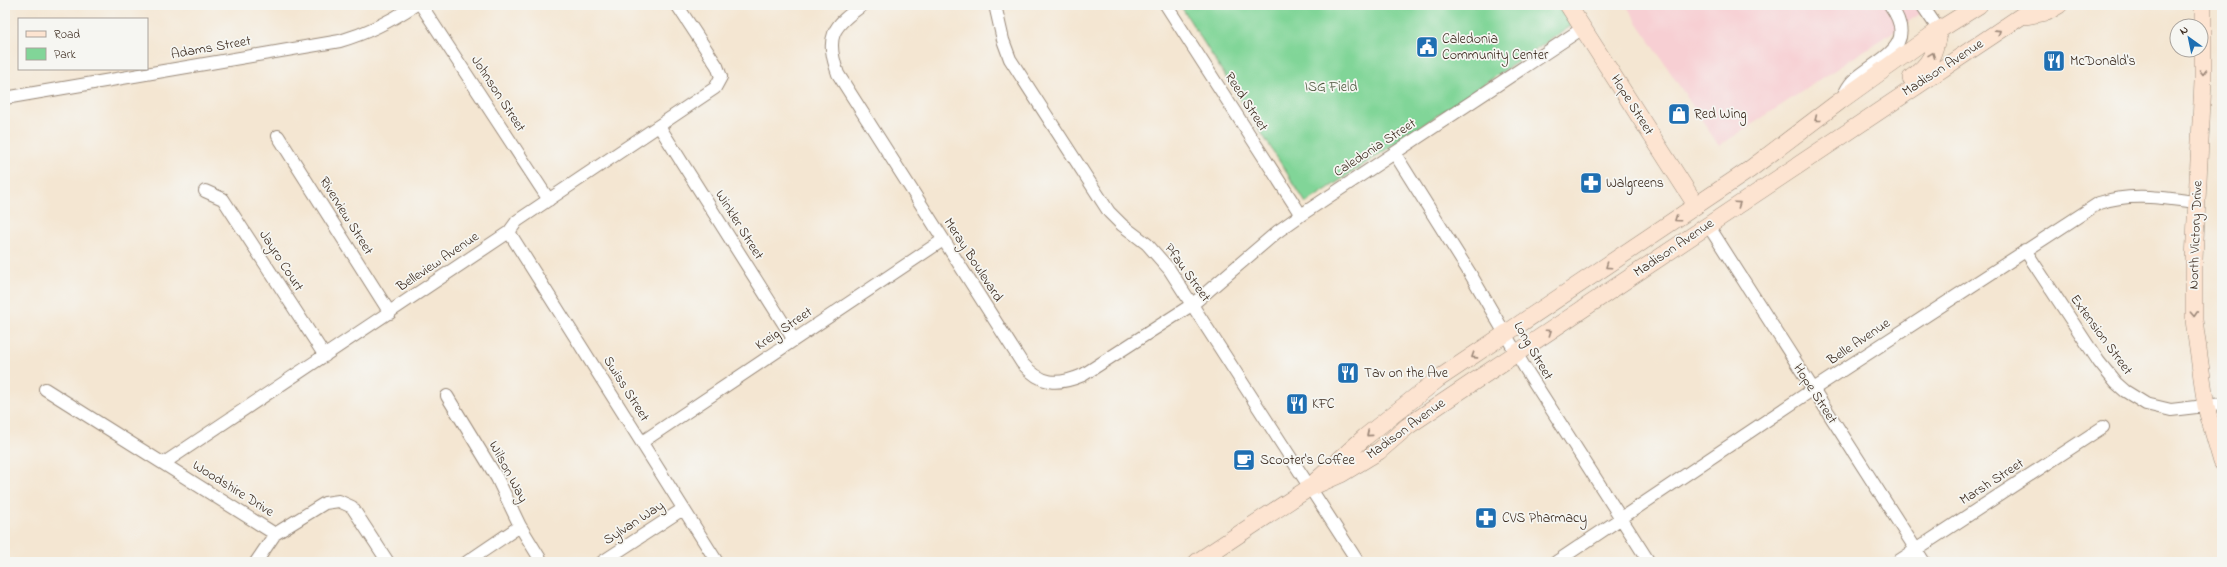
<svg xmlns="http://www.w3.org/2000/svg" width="2227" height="567" viewBox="0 0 2227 567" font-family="'Indie Flower',sans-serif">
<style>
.built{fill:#f7cfd3}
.green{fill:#81d598;stroke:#5e805b}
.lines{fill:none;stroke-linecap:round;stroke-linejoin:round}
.street-casing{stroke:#988878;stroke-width:14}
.secondary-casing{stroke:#988878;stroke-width:18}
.street{stroke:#fff;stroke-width:12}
.secondary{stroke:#fde4d1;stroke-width:17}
.oneway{stroke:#9c8778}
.labels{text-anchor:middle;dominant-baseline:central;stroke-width:3.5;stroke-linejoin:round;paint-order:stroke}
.poi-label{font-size:14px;fill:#3b2a1e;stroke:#f6f6f2;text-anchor:start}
.street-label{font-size:14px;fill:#3b2a1e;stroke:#f6f6f2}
.park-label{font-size:14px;fill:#4c553c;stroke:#f6f6f2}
</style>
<rect width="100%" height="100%" fill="#f6f6f2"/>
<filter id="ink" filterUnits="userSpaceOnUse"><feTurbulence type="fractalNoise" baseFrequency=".025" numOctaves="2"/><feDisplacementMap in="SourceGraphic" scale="8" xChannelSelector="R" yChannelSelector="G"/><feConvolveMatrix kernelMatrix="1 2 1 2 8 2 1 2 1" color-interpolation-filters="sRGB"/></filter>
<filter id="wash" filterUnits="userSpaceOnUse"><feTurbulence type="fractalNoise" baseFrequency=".012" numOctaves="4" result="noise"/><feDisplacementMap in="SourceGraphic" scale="16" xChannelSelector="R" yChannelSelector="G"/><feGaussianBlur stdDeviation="0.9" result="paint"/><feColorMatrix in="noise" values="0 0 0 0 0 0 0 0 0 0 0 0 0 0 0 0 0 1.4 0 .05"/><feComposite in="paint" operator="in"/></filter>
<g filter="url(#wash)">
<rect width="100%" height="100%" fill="#f4e6d2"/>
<path class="built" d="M 1626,5 L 1931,5 L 1932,6 L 1719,146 Z"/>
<path class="green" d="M 1180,5 L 1558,5 L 1571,26 L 1306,203 Z"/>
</g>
<g filter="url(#ink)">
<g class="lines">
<g class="street-casing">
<path id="street" d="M 421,5 L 549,200
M 863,5 C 832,26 825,37 838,74 L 1022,363 C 1041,385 1057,386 1083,375 L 1193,304 L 1277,232 L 1301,215 L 1583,28
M 995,5 L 1003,40 L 1010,59 L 1109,212 L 1122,225 L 1147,244 L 1169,269 L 1358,562
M 1166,5 L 1301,215
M 1922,5 L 1939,30
M 1843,96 C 1846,91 1849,84 1854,80 C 1880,57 1920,47 1890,5
M 5,98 L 340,41 C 368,33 391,21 415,5
M 659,126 L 794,340
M 278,136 L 390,313
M 1395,154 L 1471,275 L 1525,368 L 1649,562
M 205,191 L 223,199 L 325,356
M 1708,225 L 1924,562
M 509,232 L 717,562
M 2025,250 L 2099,362 L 2116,383 L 2125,391 L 2146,404 L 2171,410 L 2222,404
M 45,389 L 275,534
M 447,396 L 497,478 L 520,526 L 542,562
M 642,442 L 943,240
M 164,463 L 509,232 L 517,221 L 715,88 L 721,77 L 717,66 L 677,5
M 256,562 L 275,534 L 325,503 L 339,501 L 352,507 L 388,562
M 467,562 L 520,526
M 602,562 L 683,509
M 1556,562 L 1812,390 L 2099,203 C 2131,192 2163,198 2196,202
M 1897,562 L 2103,427"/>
</g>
<g class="secondary-casing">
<path id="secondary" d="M 1568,5 L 1696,205
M 2203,5 L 2203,82 L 2194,259 L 2194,320 L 2206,407 L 2222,462
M 2026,16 L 2047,12 L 2059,5
M 1911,78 C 1931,64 1934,54 1939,30
M 1316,481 L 1365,437 L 1438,379 L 1749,170 L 1840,101 L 1939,30 L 1979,5
M 1197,562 L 1309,488 L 1341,474 L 1379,451 L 1408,426 L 1448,399 L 2038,5"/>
</g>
<use href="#street" class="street"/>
<use href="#secondary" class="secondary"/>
</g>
<defs><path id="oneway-chevron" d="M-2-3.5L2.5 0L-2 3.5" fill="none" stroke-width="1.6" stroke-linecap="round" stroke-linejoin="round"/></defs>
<g class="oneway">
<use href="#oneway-chevron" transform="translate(1998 32) rotate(-33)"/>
<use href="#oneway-chevron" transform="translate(1932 55) rotate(-69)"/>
<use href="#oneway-chevron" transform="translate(2203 72) rotate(90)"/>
<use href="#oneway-chevron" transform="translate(1817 119) rotate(142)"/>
<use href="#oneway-chevron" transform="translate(1738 204) rotate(-34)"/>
<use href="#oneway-chevron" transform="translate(1677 219) rotate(145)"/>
<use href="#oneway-chevron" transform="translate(1608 266) rotate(146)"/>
<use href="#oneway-chevron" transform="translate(2194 314) rotate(87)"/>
<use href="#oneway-chevron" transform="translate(1549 332) rotate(-34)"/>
<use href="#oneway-chevron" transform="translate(1474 356) rotate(147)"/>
<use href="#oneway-chevron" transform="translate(1369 434) rotate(140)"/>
</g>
</g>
<defs>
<g id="civic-square" transform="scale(1.15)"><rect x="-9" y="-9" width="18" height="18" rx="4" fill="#1f6fb2" stroke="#f6f6f2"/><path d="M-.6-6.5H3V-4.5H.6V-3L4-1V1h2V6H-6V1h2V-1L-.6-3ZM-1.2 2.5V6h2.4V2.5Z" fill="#fff"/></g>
<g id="restaurant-square" transform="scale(1.15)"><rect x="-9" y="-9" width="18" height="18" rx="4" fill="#1f6fb2" stroke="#f6f6f2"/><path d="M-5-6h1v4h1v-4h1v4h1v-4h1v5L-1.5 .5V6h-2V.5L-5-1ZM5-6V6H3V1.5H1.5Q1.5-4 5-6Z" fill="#fff"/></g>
<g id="shop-square" transform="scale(1.15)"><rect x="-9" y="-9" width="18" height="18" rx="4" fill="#1f6fb2" stroke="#f6f6f2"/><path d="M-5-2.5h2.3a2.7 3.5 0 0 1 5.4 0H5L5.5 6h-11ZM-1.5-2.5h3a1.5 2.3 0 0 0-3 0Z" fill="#fff"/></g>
<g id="pharmacy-square" transform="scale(1.15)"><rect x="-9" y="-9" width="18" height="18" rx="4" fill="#1f6fb2" stroke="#f6f6f2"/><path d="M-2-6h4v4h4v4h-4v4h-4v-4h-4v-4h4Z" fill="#fff"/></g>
<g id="cafe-square" transform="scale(1.15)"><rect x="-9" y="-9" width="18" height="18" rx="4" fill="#1f6fb2" stroke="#f6f6f2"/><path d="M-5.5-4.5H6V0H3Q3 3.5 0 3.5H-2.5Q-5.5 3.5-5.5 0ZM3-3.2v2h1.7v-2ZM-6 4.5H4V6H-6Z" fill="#fff"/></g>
</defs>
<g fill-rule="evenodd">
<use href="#civic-square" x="1427" y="47"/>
<use href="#restaurant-square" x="2054" y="61"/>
<use href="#shop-square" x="1679" y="114"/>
<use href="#pharmacy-square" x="1591" y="183"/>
<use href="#restaurant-square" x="1348" y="373"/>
<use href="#restaurant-square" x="1297" y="404"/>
<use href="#cafe-square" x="1244" y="460"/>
<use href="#pharmacy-square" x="1486" y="518"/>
</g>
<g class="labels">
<g class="poi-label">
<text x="1442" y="39">Caledonia<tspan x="1442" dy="16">Community Center</tspan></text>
<text x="2070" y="61">McDonald's</text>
<text x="1694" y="114">Red Wing</text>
<text x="1606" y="183">Walgreens</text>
<text x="1364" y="373">Tav on the Ave</text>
<text x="1312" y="404">KFC</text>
<text x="1260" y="460">Scooter's Coffee</text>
<text x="1502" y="518">CVS Pharmacy</text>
</g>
<g class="street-label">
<text transform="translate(211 48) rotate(-10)">Adams Street</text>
<text transform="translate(1943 68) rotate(-33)">Madison Avenue</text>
<text transform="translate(498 94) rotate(57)">Johnson Street</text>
<text transform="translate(1246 102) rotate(57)">Reed Street</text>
<text transform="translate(1632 105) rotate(58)">Hope Street</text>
<text transform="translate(1375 148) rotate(-33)">Caledonia Street</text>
<text transform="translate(346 216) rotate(58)">Riverview Street</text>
<text transform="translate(739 225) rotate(58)">Winkler Street</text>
<text transform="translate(2196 235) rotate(-88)">North Victory Drive</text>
<text transform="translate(1674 248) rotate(-34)">Madison Avenue</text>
<text transform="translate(973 260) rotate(57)">Meray Boulevard</text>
<text transform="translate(281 261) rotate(57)">Jayro Court</text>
<text transform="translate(438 262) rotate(-34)">Belleview Avenue</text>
<text transform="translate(1187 273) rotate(54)">Pfau Street</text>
<text transform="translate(784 329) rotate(-34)">Kreig Street</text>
<text transform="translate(2101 335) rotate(54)">Extension Street</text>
<text transform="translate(1859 342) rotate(-34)">Belle Avenue</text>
<text transform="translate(1533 351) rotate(60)">Long Street</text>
<text transform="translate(626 389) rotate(58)">Swiss Street</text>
<text transform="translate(1815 394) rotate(57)">Hope Street</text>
<text transform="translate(1406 429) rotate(-36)">Madison Avenue</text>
<text transform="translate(508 472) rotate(62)">Wilson Way</text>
<text transform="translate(1992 482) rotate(-33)">Marsh Street</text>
<text transform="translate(233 489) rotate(32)">Woodshire Drive</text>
<text transform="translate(634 523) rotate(-33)">Sylvan Way</text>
</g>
<g class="park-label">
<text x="1331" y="87">ISG Field</text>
</g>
</g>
<rect width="2227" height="567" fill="none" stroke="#f6f6f2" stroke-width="20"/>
<rect x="18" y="18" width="130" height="52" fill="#f6f6f2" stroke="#aba49d"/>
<rect x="26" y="31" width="20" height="6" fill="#fde4d1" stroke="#aba49d"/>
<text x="54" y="38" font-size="12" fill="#3b2a1e">Road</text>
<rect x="26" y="48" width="20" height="12" fill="#81d598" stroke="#aba49d"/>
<text x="54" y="58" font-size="12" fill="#3b2a1e">Park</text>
<g transform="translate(2189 38) rotate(327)"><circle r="19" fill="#f6f6f2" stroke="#aba49d"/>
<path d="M0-3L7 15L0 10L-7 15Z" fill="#1f6fb2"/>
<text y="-6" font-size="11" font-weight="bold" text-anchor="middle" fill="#3b2a1e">N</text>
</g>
</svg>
